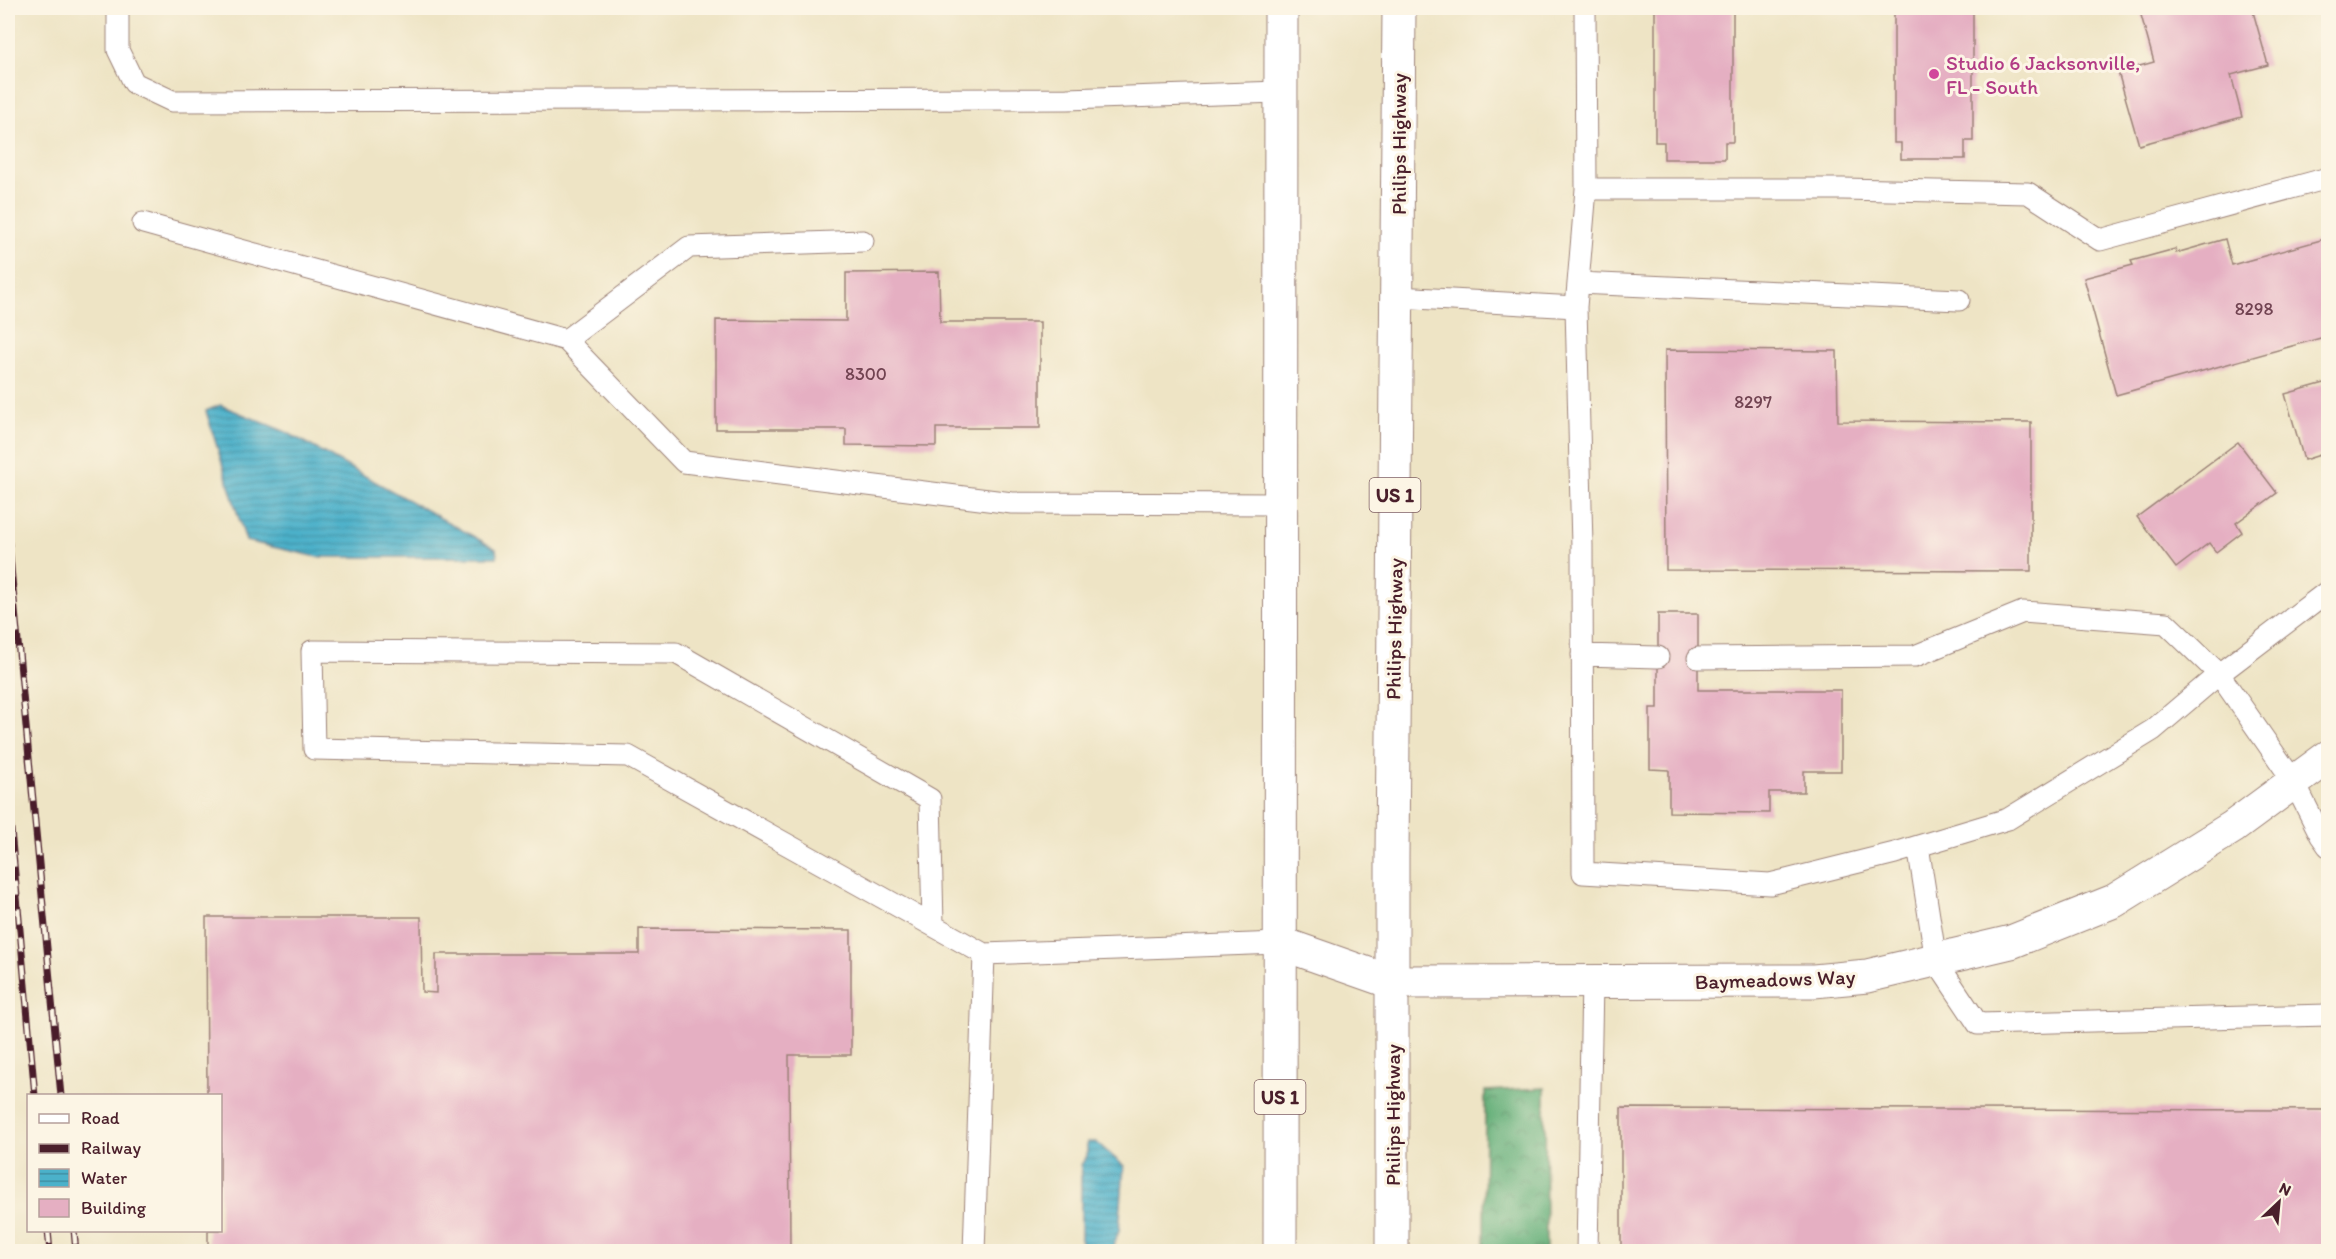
<svg xmlns="http://www.w3.org/2000/svg" width="2336" height="1259" viewBox="0 0 2336 1259" font-family="Itim,sans-serif">
<style>
.forest{fill:url(#forest-crowns);stroke:#566752;stroke-width:1.5}
.water{fill:url(#water-rules);stroke:#4a687a;stroke-width:1.5}
.building{fill:#e5afc2}
.lines{fill:none;stroke-linecap:round;stroke-linejoin:round}
.service-casing{stroke:#9c8278;stroke-width:23}
.tertiary-casing{stroke:#9c8278;stroke-width:35}
.primary-casing{stroke:#9c8278;stroke-width:35}
.service{stroke:#fff;stroke-width:21}
.tertiary{stroke:#fff;stroke-width:33}
.primary{stroke:#fff;stroke-width:33}
.rail-casing{stroke:#4a1f2b;stroke-width:7}
.rail{stroke:#fcf5e5;stroke-width:4.5;stroke-dasharray:14;stroke-linecap:butt}
.hotel-dot{fill:#d1479c;stroke:#fcf5e5;stroke-width:2}
.labels{text-anchor:middle;dominant-baseline:central;stroke-width:6;stroke-linejoin:round;paint-order:stroke}
.number-label{font-size:18px;fill:#714351}
.shield{fill:#fcf5e5;stroke:#7f5f63;stroke-width:1.5}
.shield-label{font-size:20px;font-weight:bold;fill:#4a1f2b}
.hotel-label{font-size:21px;fill:#b23c85;stroke:#fcf5e5;text-anchor:start}
.street-label{font-size:21px;fill:#4a1f2b;stroke:#fcf5e5}
</style>
<defs>
<pattern id="forest-crowns" width="20" height="18" patternUnits="userSpaceOnUse" patternTransform="scale(1.5)"><rect width="20" height="18" fill="#63af78"/><path d="M2 6a3 3 0 1 1 6 0M12 15a3 3 0 1 1 6 0" fill="none" stroke="#548e63"/></pattern>
<pattern id="water-rules" width="6" height="5" patternUnits="userSpaceOnUse" patternTransform="scale(1.5)"><rect width="6" height="5" fill="#4bb1ca"/><path d="M0 2.5h6" fill="none" stroke="#408fa4"/></pattern>
</defs>
<rect width="100%" height="100%" fill="#fcf5e5"/>
<filter id="ink" filterUnits="userSpaceOnUse"><feTurbulence type="fractalNoise" baseFrequency=".0167" numOctaves="2"/><feDisplacementMap in="SourceGraphic" scale="12" xChannelSelector="R" yChannelSelector="G"/><feConvolveMatrix kernelMatrix="1 2 1 2 8 2 1 2 1" color-interpolation-filters="sRGB"/></filter>
<filter id="wash" filterUnits="userSpaceOnUse"><feTurbulence type="fractalNoise" baseFrequency=".008" numOctaves="4" result="noise"/><feDisplacementMap in="SourceGraphic" scale="24" xChannelSelector="R" yChannelSelector="G"/><feGaussianBlur stdDeviation="1.35" result="paint"/><feColorMatrix in="noise" values="0 0 0 0 0 0 0 0 0 0 0 0 0 0 0 0 0 1.4 0 .05"/><feComposite in="paint" operator="in"/></filter>
<g filter="url(#wash)">
<rect width="100%" height="100%" fill="#eee4c5"/>
<path class="forest" d="M 1545,1088 L 1546,1251 L 1484,1251 L 1485,1091 Z"/>
<path class="water" d="M 220,405 L 286,432 L 496,549 L 497,557 L 318,557 L 246,541 L 206,411 Z
M 1087,1142 L 1096,1142 L 1124,1166 L 1119,1231 L 1111,1251 L 1081,1251 L 1081,1165 L 1087,1156 Z"/>
<g id="blocks">
<path class="building" d="M 1655,8 L 1733,8 L 1733,142 L 1725,142 L 1725,159 L 1664,159 L 1664,142 L 1655,142 Z
M 1894,8 L 1973,8 L 1973,141 L 1965,141 L 1965,159 L 1901,159 L 1901,143 L 1894,143 Z
M 2139,8 L 2252,8 L 2268,65 L 2231,75 L 2242,117 L 2139,145 L 2118,72 L 2154,62 Z
M 2328,238 L 2328,336 L 2116,395 L 2084,278 L 2133,265 L 2131,261 L 2175,249 L 2176,253 L 2225,239 L 2232,265 Z
M 939,272 L 940,322 L 1040,322 L 1040,428 L 936,428 L 936,446 L 846,445 L 846,429 L 716,429 L 716,320 L 846,321 L 846,273 Z
M 1665,350 L 1837,351 L 1838,421 L 2031,422 L 2031,571 L 1666,570 Z
M 2328,382 L 2328,482 L 2320,455 L 2304,460 L 2285,394 Z
M 2238,442 L 2277,493 L 2236,523 L 2242,532 L 2216,552 L 2209,543 L 2176,568 L 2137,517 Z
M 1658,614 L 1698,614 L 1698,690 L 1841,690 L 1841,771 L 1804,771 L 1804,792 L 1769,792 L 1769,813 L 1669,812 L 1669,770 L 1650,769 L 1650,708 L 1658,708 Z
M 206,917 L 421,917 L 422,992 L 436,993 L 436,954 L 639,954 L 639,929 L 851,930 L 851,1055 L 789,1055 L 790,1252 L 208,1252 L 208,1230 L 220,1230 L 220,1096 L 207,1096 Z
M 1621,1108 L 2328,1110 L 2328,1252 L 1621,1252 Z"/>
</g>
</g>
<g filter="url(#ink)">
<use href="#blocks" fill-opacity="0" stroke="#9c8278" stroke-width="1.5"/>
<g class="lines">
<g class="service-casing">
<path id="service" d="M 118,8 L 118,50 L 134,83 L 172,101 L 1067,99 L 1282,92
M 1585,8 L 1586,189
M 143,223 L 566,340 L 689,247 L 863,241
M 1578,283 L 1959,300
M 1397,297 L 1576,307 L 1582,546 L 1583,873 L 1770,884 L 1895,853 L 2008,819 L 2153,730 L 2219,674 L 2328,591
M 1576,307 L 1586,189 L 1843,189 L 2028,193 L 2100,240 L 2328,178
M 566,340 L 684,462 L 1012,503 L 1280,504
M 1582,655 L 1658,657
M 1698,658 L 1915,656 L 2023,612 L 2166,623 L 2219,674 L 2294,782 L 2321,836 L 2328,846
M 1918,846 L 1936,961 L 1978,1024 L 2328,1015
M 933,925 L 930,799 L 676,653 L 312,651 L 314,749 L 628,756 L 984,954
M 974,1252 L 984,954 L 1280,943
M 1587,1252 L 1592,981"/>
</g>
<g class="tertiary-casing">
<path id="tertiary" d="M 1280,943 L 1391,982 L 1814,981 L 1867,976 L 2011,942 L 2114,901 L 2233,827 L 2328,757"/>
</g>
<g class="primary-casing">
<path id="primary" d="M 1280,1252 L 1281,8
M 1392,1252 L 1392,858 L 1399,8"/>
</g>
<use href="#service" class="service"/>
<use href="#tertiary" class="tertiary"/>
<use href="#primary" class="primary"/>
<g class="rail-casing">
<path id="rail" d="M 8,536 L 61,1096
M 8,797 L 35,1096
M 48,1230 L 50,1252
M 74,1230 L 76,1252"/>
</g>
<use href="#rail" class="rail"/>
</g>
</g>
<circle class="hotel-dot" cx="1934" cy="74" r="6"/>
<g class="labels">
<g class="number-label">
<text x="2254" y="309">8298</text>
<text x="866" y="374">8300</text>
<text x="1753" y="402">8297</text>
</g>
<g class="shield">
<rect x="1369.5" y="478" width="51" height="34" rx="4.5"/>
<rect x="1254.5" y="1080" width="51" height="34" rx="4.5"/>
</g>
<g class="shield-label">
<text x="1395" y="495">US 1</text>
<text x="1280" y="1097">US 1</text>
</g>
<g class="hotel-label">
<text x="1946" y="62">Studio 6 Jacksonville,<tspan x="1946" dy="24">FL - South</tspan></text>
</g>
<g class="street-label">
<text transform="translate(1398 144) rotate(-90)">Philips Highway</text>
<text transform="translate(1394 629) rotate(-89)">Philips Highway</text>
<text transform="translate(1775 979) rotate(-2)">Baymeadows Way</text>
<text transform="translate(1392 1115) rotate(-90)">Philips Highway</text>
</g>
</g>
<rect width="2336" height="1259" fill="none" stroke="#fcf5e5" stroke-width="30"/>
<rect x="27" y="1094" width="195" height="138" fill="#fcf5e5" stroke="#b59f9b" stroke-width="1.5"/>
<rect x="39" y="1114" width="30" height="9" fill="#ffffff" stroke="#b59f9b" stroke-width="1.5"/>
<text x="81" y="1124" font-size="18" fill="#4a1f2b">Road</text>
<rect x="39" y="1144" width="30" height="9" fill="#4a1f2b" stroke="#b59f9b" stroke-width="1.5"/>
<text x="81" y="1154" font-size="18" fill="#4a1f2b">Railway</text>
<rect x="39" y="1169" width="30" height="18" fill="url(#water-rules)" stroke="#b59f9b" stroke-width="1.5"/>
<text x="81" y="1184" font-size="18" fill="#4a1f2b">Water</text>
<rect x="39" y="1199" width="30" height="18" fill="#e5afc2" stroke="#b59f9b" stroke-width="1.5"/>
<text x="81" y="1214" font-size="18" fill="#4a1f2b">Building</text>
<g transform="translate(2279 1202) rotate(26)" stroke="#fcf5e5" stroke-width="4.5" paint-order="stroke">
<path d="M0-4.5L10 22L0 15L-10 22Z" fill="#4a1f2b"/>
<text y="-9" font-size="16" font-weight="bold" text-anchor="middle" fill="#4a1f2b">N</text>
</g>
</svg>
